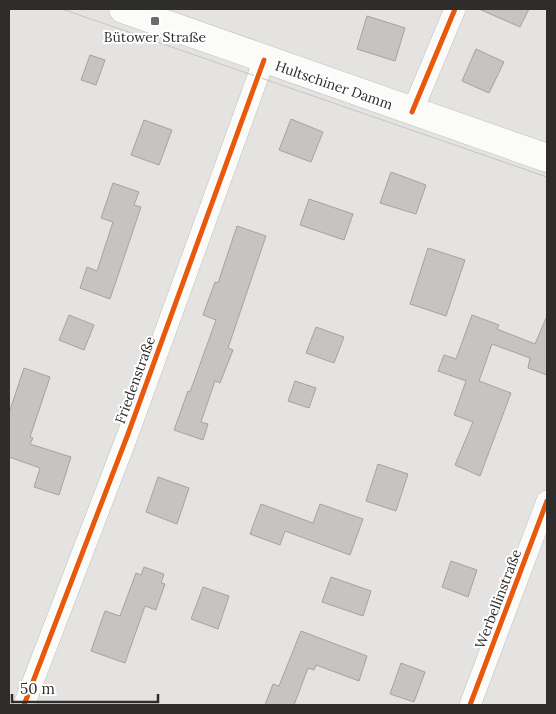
<svg xmlns="http://www.w3.org/2000/svg" width="556" height="714" viewBox="0 0 556 714" font-family="Lora,serif">
<style>
.building{fill:#c5c4c3;stroke:#a4a3a2}
.lines{fill:none;stroke-linecap:round;stroke-linejoin:round}
.street-casing{stroke:#c1c0bf;stroke-width:22}
.secondary-casing{stroke:#c1c0bf;stroke-width:29}
.street{stroke:#fbfbfa;stroke-width:21}
.secondary{stroke:#fbfbfa;stroke-width:28}
.tram{stroke:#c5c5c4;stroke-width:1}
.cycleway-casing{stroke:#fff;stroke-width:8}
.cycleway{stroke:#e8590c;stroke-width:5}
.poi-dot{fill:#6e6d6b;stroke:#fff;stroke-width:2}
.labels{text-anchor:middle;dominant-baseline:central;stroke-width:4;stroke-linejoin:round;paint-order:stroke}
.poi-label{font-size:14px;fill:#2e2d2c;stroke:#fff}
.street-label{font-size:14px;fill:#2e2d2c;stroke:#fff}
</style>
<rect width="100%" height="100%" fill="#e4e3e1"/>
<path class="building" d="M 479,9 L 529,9 L 520,27 Z
M 367,16 L 405,28 L 395,61 L 357,49 Z
M 476,49 L 504,62 L 489,93 L 462,81 Z
M 90,55 L 105,60 L 96,85 L 81,80 Z
M 291,119 L 323,132 L 311,162 L 279,150 Z
M 144,120 L 172,130 L 159,165 L 131,155 Z
M 391,172 L 426,185 L 416,214 L 380,203 Z
M 113,183 L 139,192 L 134,205 L 141,207 L 110,299 L 80,288 L 87,267 L 97,271 L 113,222 L 101,218 Z
M 309,199 L 353,214 L 344,240 L 300,225 Z
M 237,226 L 266,236 L 228,348 L 233,350 L 220,383 L 215,381 L 201,422 L 208,424 L 203,440 L 174,430 L 188,391 L 190,392 L 216,320 L 203,315 L 215,282 L 218,283 Z
M 428,248 L 465,260 L 446,316 L 410,304 Z
M 69,315 L 94,325 L 84,350 L 59,340 Z
M 472,315 L 499,325 L 497,329 L 535,344 L 547,316 L 547,375 L 528,368 L 530,358 L 492,344 L 479,381 L 511,393 L 480,476 L 455,465 L 473,422 L 454,415 L 466,381 L 438,371 L 444,355 L 456,359 Z
M 316,327 L 344,337 L 334,363 L 306,353 Z
M 24,368 L 50,377 L 30,437 L 33,438 L 30,444 L 71,457 L 59,495 L 34,487 L 40,468 L 9,457 L 9,413 Z
M 295,381 L 316,388 L 309,408 L 288,401 Z
M 378,464 L 408,474 L 396,511 L 366,501 Z
M 158,477 L 189,488 L 177,524 L 146,512 Z
M 261,504 L 313,523 L 320,504 L 363,519 L 350,555 L 285,531 L 280,545 L 250,534 Z
M 451,561 L 477,570 L 468,597 L 442,587 Z
M 144,567 L 164,574 L 161,583 L 165,584 L 156,610 L 145,606 L 125,663 L 91,651 L 105,611 L 120,616 L 136,573 L 141,575 Z
M 331,577 L 371,591 L 363,616 L 322,602 Z
M 203,587 L 229,596 L 218,629 L 191,619 Z
M 301,631 L 367,656 L 359,681 L 316,665 L 314,670 L 308,668 L 294,705 L 265,705 L 273,684 L 279,686 Z
M 401,663 L 425,672 L 414,702 L 390,694 Z"/>
<g class="lines">
<g class="street-casing">
<path id="street" d="M 412,112 L 455,9
M 24,705 L 128,434 L 264,60
M 470,705 L 547,501"/>
</g>
<g class="secondary-casing">
<path id="secondary" d="M 123,9 L 547,158"/>
</g>
<use href="#street" class="street"/>
<use href="#secondary" class="secondary"/>
<path class="tram" d="M 62,9 L 547,177"/>
<g class="cycleway-casing">
<path id="cycleway" d="M 412,112 L 455,9
M 24,705 L 128,434 L 264,60
M 470,705 L 547,501"/>
</g>
<use href="#cycleway" class="cycleway"/>
</g>
<rect class="poi-dot" x="150" y="16" width="10" height="10" rx="2.5"/>
<g class="labels">
<g class="poi-label">
<text x="155" y="37">Bütower Straße</text>
</g>
<g class="street-label">
<text transform="translate(334 85) rotate(19)">Hultschiner Damm</text>
<text transform="translate(135 380) rotate(-70)">Friedenstraße</text>
<text transform="translate(498 599) rotate(-69)">Werbellinstraße</text>
</g>
</g>
<rect width="556" height="714" fill="none" stroke="#2e2d2c" stroke-width="20"/>
<path d="M12 694v8h146v-8" fill="none" stroke="#2e2d2c" stroke-width="2.5"/>
<text x="20" y="694" font-size="15" fill="#2e2d2c" stroke="#ffffff" stroke-width="4" paint-order="stroke">50 m</text>
</svg>
